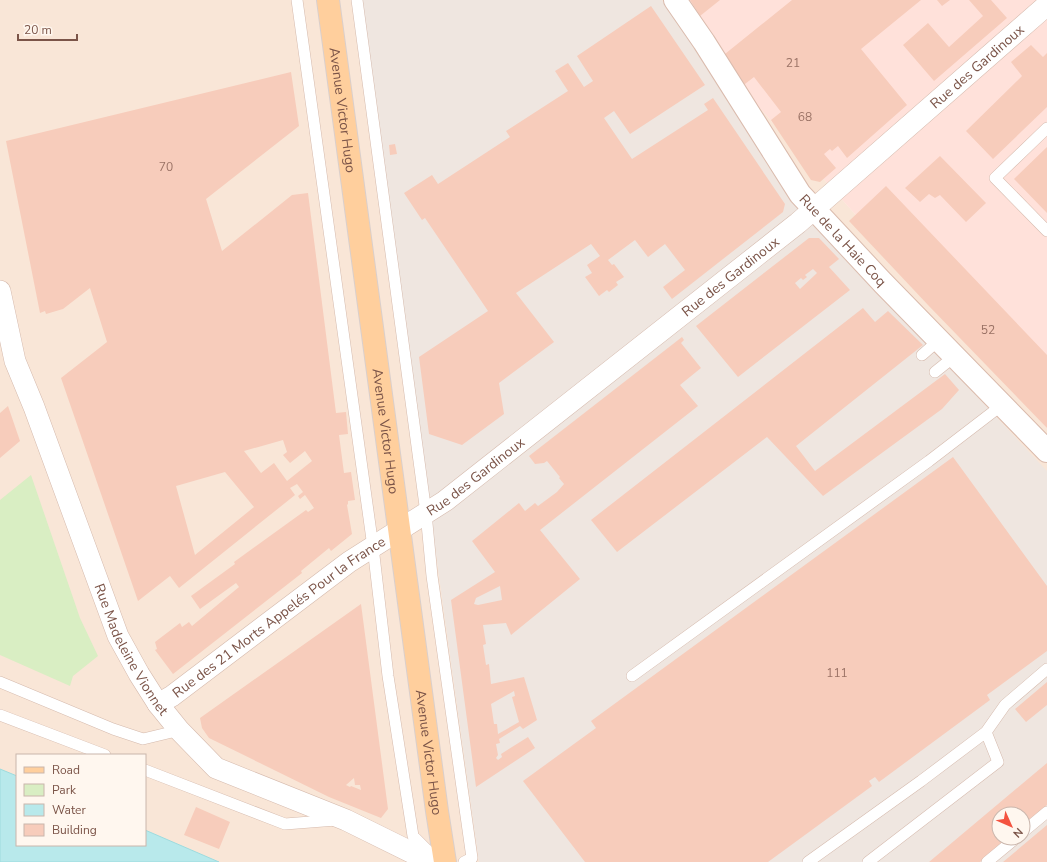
<svg xmlns="http://www.w3.org/2000/svg" width="1047" height="862" viewBox="0 0 1047 862" font-family="'Nunito Sans',sans-serif">
<style>
.residential{fill:#f9e6d7;fill-rule:evenodd}
.commercial{fill:#ffe1da}
.industrial{fill:#efe6e0;fill-rule:evenodd}
.green{fill:#d9eec3}
.water{fill:#b8e9eb;stroke:#9ddbde}
.building{fill:#f7ccbb;fill-rule:evenodd}
.lines{fill:none;stroke-linecap:round;stroke-linejoin:round}
.lane-casing{stroke:#d5baad;stroke-width:12}
.street-casing{stroke:#d5baad;stroke-width:22}
.secondary-casing{stroke:#dabbad;stroke-width:24}
.primary-casing{stroke:#dacfcc;stroke-width:24}
.lane{stroke:#fff;stroke-width:11}
.street{stroke:#fff;stroke-width:21}
.secondary{stroke:#fff;stroke-width:22}
.primary{stroke:#ffcf9d;stroke-width:22}
.labels{text-anchor:middle;dominant-baseline:central;stroke-width:4;stroke-linejoin:round;paint-order:stroke}
.number-label{font-size:12px;fill:#9a7265}
.street-label{font-size:14px;fill:#7b5448;stroke:#fff7ef}
</style>
<rect width="100%" height="100%" fill="#fef2e7"/>
<path class="residential" d="M 0,0 L 679,0 L 741,87 L 1047,428 L 1047,862 L 0,862 ZM 17,755 L 145,755 L 145,845 L 17,845 ZM 999,814 L 1023,814 L 1023,838 L 999,838 Z"/>
<path class="commercial" d="M 679,0 L 1047,0 L 1047,428 L 741,87 Z"/>
<path class="industrial" d="M 361,0 L 662,0 L 817,226 L 1047,471 L 1047,862 L 479,862 L 442,598 ZM 999,814 L 1023,814 L 1023,838 L 999,838 Z"/>
<path class="green" d="M 31,475 L 80,618 L 98,656 L 73,676 L 70,686 L 0,655 L 0,500 Z"/>
<path class="water" d="M 0,769 L 17,776 L 17,845 L 145,845 L 145,830 L 219,862 L 0,862 Z"/>
<path class="building" d="M 690,0 L 720,0 L 700,16 Z
M 792,0 L 921,0 L 861,49 L 907,105 L 847,158 L 838,146 L 832,151 L 830,149 L 824,154 L 836,168 L 820,182 L 811,180 L 771,120 L 781,112 L 754,77 L 741,87 L 720,58 Z
M 937,0 L 950,0 L 942,6 Z
M 969,0 L 991,0 L 1007,18 L 934,81 L 903,45 L 928,23 L 949,47 L 983,16 Z
M 651,6 L 705,85 L 630,134 L 614,111 L 604,118 L 632,159 L 708,110 L 704,104 L 713,98 L 785,204 L 783,212 L 672,299 L 663,287 L 685,270 L 665,244 L 648,257 L 635,240 L 608,260 L 612,265 L 614,264 L 624,277 L 616,282 L 618,285 L 609,292 L 607,290 L 599,296 L 585,277 L 592,273 L 587,265 L 600,256 L 591,244 L 516,293 L 554,342 L 499,383 L 504,414 L 462,445 L 429,434 L 419,357 L 488,311 L 425,218 L 422,220 L 404,193 L 432,175 L 438,184 L 510,137 L 506,131 L 568,91 L 555,71 L 568,63 L 584,87 L 593,81 L 577,56 Z
M 1031,45 L 1043,57 L 1047,53 L 1047,107 L 993,159 L 966,131 L 1022,76 L 1011,62 Z
M 291,72 L 299,126 L 206,199 L 222,251 L 292,195 L 308,193 L 336,413 L 346,412 L 348,434 L 339,435 L 344,473 L 351,472 L 355,500 L 348,501 L 348,504 L 347,505 L 352,534 L 331,551 L 329,548 L 301,571 L 302,573 L 173,674 L 155,650 L 157,649 L 155,642 L 180,623 L 182,627 L 189,622 L 192,626 L 239,587 L 236,583 L 200,609 L 191,596 L 235,564 L 234,562 L 306,510 L 308,512 L 314,508 L 305,495 L 300,499 L 298,496 L 303,492 L 297,484 L 290,488 L 295,495 L 179,588 L 170,576 L 138,601 L 61,378 L 107,342 L 90,288 L 63,309 L 46,314 L 45,311 L 40,313 L 6,141 ZM 283,440 L 287,452 L 283,455 L 290,463 L 305,451 L 312,461 L 287,481 L 274,463 L 261,473 L 244,451 ZM 225,472 L 254,507 L 195,555 L 176,486 Z
M 395,144 L 397,154 L 390,155 L 389,145 Z
M 1047,147 L 1047,213 L 1014,179 Z
M 940,156 L 986,203 L 966,222 L 940,195 L 935,198 L 929,194 L 920,202 L 905,188 Z
M 886,186 L 1047,355 L 1047,428 L 928,305 L 849,221 Z
M 809,238 L 819,238 L 839,259 L 829,267 L 850,290 L 738,377 L 696,326 ZM 813,269 L 817,273 L 800,289 L 795,283 L 801,278 L 803,280 L 807,277 L 805,275 Z
M 863,308 L 875,322 L 888,311 L 923,345 L 796,446 L 815,471 L 945,374 L 959,390 L 942,409 L 823,496 L 767,437 L 617,552 L 591,520 Z
M 682,337 L 684,340 L 681,343 L 701,368 L 680,385 L 698,406 L 540,530 L 580,579 L 511,635 L 506,623 L 483,625 L 486,644 L 483,645 L 486,665 L 489,664 L 491,684 L 524,677 L 537,720 L 523,729 L 520,726 L 499,739 L 500,743 L 496,744 L 498,755 L 496,758 L 498,760 L 502,757 L 501,754 L 528,737 L 535,748 L 476,787 L 451,600 L 495,572 L 472,541 L 519,503 L 525,511 L 535,503 L 538,506 L 557,492 L 564,484 L 559,478 L 560,477 L 547,461 L 544,463 L 535,464 L 529,456 ZM 500,586 L 502,600 L 478,605 L 474,604 L 476,598 ZM 514,691 L 515,696 L 512,697 L 519,722 L 498,734 L 497,724 L 494,724 L 491,704 Z
M 8,406 L 20,441 L 0,458 L 0,413 Z
M 953,457 L 1047,586 L 1047,651 L 987,695 L 990,700 L 879,782 L 875,777 L 869,781 L 872,786 L 768,862 L 585,862 L 523,781 L 596,728 L 591,721 Z
M 361,604 L 388,809 L 381,818 L 329,797 L 209,738 L 202,728 L 200,718 ZM 354,778 L 355,785 L 360,785 L 361,790 L 351,786 L 350,787 L 346,785 Z
M 1047,682 L 1047,705 L 1026,722 L 1015,709 Z
M 1047,763 L 1047,805 L 1023,826 L 1023,814 L 999,814 L 999,838 L 1008,838 L 980,862 L 929,862 Z
M 196,807 L 230,822 L 219,849 L 184,835 Z
M 1047,825 L 1047,862 L 1003,862 Z"/>
<g class="lines">
<g class="lane-casing">
<path id="lane" d="M 297,0 L 373,547 L 388,676 L 411,823 L 413,836 L 434,857
M 357,0 L 426,513 L 432,576 L 472,858 L 464,862
M 1047,128 L 995,178 L 1047,231
M 922,355 L 939,340
M 935,372 L 955,356
M 632,676 L 929,461 L 1002,405
M 0,682 L 113,729 L 143,739 L 172,732
M 0,715 L 105,755
M 145,770 L 285,824 L 336,820
M 1023,832 L 1047,812
M 808,862 L 921,781 L 986,732 L 1005,705 L 1047,669
M 868,862 L 998,762 L 986,732
M 987,862 L 1016,838"/>
</g>
<g class="street-casing">
<g id="street">
<path id="s1" d="M 0,291 L 15,361 L 34,407 L 118,636 L 139,674 L 158,704 L 179,730 L 216,768 L 346,820 L 431,862"/>
<path id="s2" d="M 158,704 L 172,696 L 349,562 L 445,501 L 798,223 L 1047,5"/>
</g>
</g>
<g class="secondary-casing">
<g id="secondary">
<path id="s3" d="M 675,0 L 704,42 L 800,194 L 883,283 L 1047,451"/>
</g>
</g>
<g class="primary-casing">
<g id="primary">
<path id="s4" d="M 328,0 L 437,811 L 445,862"/>
</g>
</g>
<use href="#lane" class="lane"/>
<use href="#street" class="street"/>
<use href="#secondary" class="secondary"/>
<use href="#primary" class="primary"/>
</g>
<g class="labels">
<g class="number-label">
<text x="793" y="63">21</text>
<text x="805" y="117">68</text>
<text x="166" y="167">70</text>
<text x="988" y="330">52</text>
<text x="837" y="673">111</text>
</g>
<g class="street-label">
<text stroke="none"><textPath href="#s2" startOffset="1039">Rue des Gardinoux</textPath></text>
<text stroke="none"><textPath href="#s4" startOffset="111">Avenue Victor Hugo</textPath></text>
<text stroke="none"><textPath href="#s3" startOffset="294">Rue de la Haie Coq</textPath></text>
<text stroke="none"><textPath href="#s2" startOffset="715">Rue des Gardinoux</textPath></text>
<text stroke="none"><textPath href="#s4" startOffset="435">Avenue Victor Hugo</textPath></text>
<text stroke="none"><textPath href="#s2" startOffset="391">Rue des Gardinoux</textPath></text>
<text stroke="none"><textPath href="#s2" startOffset="149">Rue des 21 Morts Appelés Pour la France</textPath></text>
<text stroke="none"><textPath href="#s1" startOffset="383">Rue Madeleine Vionnet</textPath></text>
<text stroke="none"><textPath href="#s4" startOffset="759">Avenue Victor Hugo</textPath></text>
</g>
</g>
<rect x="16" y="754" width="130" height="92" fill="#fff7ef" stroke="#cab6ac"/>
<rect x="24" y="767" width="20" height="6" fill="#ffcf9d" stroke="#cab6ac"/>
<text x="52" y="774" font-size="12" fill="#7b5448">Road</text>
<rect x="24" y="784" width="20" height="12" fill="#d9eec3" stroke="#cab6ac"/>
<text x="52" y="794" font-size="12" fill="#7b5448">Park</text>
<rect x="24" y="804" width="20" height="12" fill="#b8e9eb" stroke="#cab6ac"/>
<text x="52" y="814" font-size="12" fill="#7b5448">Water</text>
<rect x="24" y="824" width="20" height="12" fill="#f7ccbb" stroke="#cab6ac"/>
<text x="52" y="834" font-size="12" fill="#7b5448">Building</text>
<g transform="translate(1011 826) rotate(135)"><circle r="19" fill="#fff7ef" stroke="#cab6ac"/>
<path d="M0-3L7 15L0 10L-7 15Z" fill="#f45340"/>
<text y="-6" font-size="11" font-weight="bold" text-anchor="middle" fill="#7b5448">N</text>
</g>
<path d="M18 34v6h59v-6" fill="none" stroke="#7b5448" stroke-width="2"/>
<text x="24" y="34" font-size="12" fill="#7b5448" stroke="#fff7ef" stroke-width="3" paint-order="stroke">20 m</text>
</svg>
